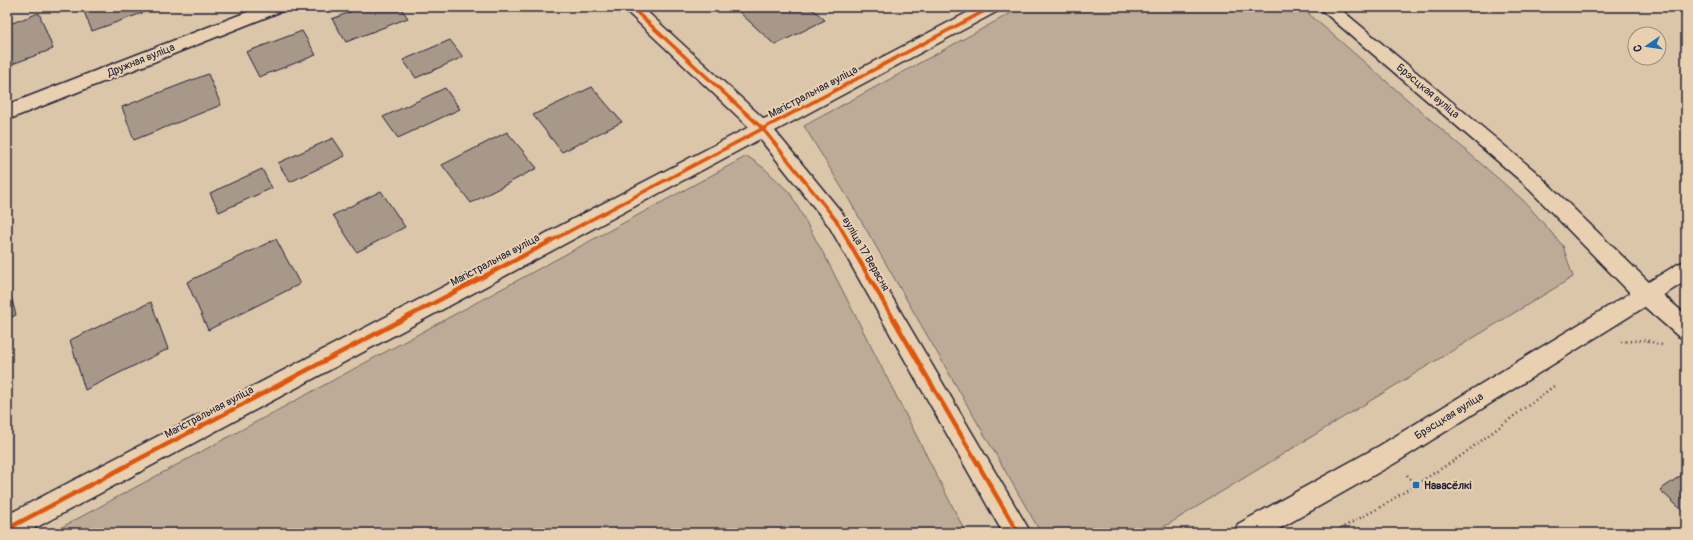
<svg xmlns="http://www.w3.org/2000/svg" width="1693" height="540" viewBox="0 0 1693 540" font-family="Pangolin,sans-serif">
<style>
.green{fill:#bdaa97;stroke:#706669}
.building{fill:#a7988a;stroke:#22223b}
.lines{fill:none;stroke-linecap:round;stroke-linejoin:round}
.minor-casing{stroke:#22223b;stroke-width:3}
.tertiary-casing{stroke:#22223b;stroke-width:3}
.primary-casing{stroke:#22223b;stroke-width:3}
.path{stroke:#22223b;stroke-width:2.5;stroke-dasharray:1 3.5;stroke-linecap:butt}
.minor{fill:#e8d0b0;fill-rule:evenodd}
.tertiary{fill:#e8d0b0;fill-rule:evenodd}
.primary{fill:#e8d0b0;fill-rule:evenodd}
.cycleway-far1-casing{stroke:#e8d0b0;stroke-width:5.5}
.cycleway-casing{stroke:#e8d0b0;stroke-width:7}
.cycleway-far1{stroke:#de560e;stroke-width:3.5}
.cycleway{stroke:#de560e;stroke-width:4.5}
.poi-dot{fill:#1f6fb2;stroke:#e8d0b0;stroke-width:1.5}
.labels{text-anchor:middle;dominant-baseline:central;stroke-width:4;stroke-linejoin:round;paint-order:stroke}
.street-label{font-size:11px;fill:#22223b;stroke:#e8d0b0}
.poi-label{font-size:11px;font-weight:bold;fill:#22223b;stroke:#e8d0b0;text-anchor:start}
</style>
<rect width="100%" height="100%" fill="#dcc6a9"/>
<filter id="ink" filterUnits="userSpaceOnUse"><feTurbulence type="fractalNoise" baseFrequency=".025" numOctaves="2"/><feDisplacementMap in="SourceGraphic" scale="8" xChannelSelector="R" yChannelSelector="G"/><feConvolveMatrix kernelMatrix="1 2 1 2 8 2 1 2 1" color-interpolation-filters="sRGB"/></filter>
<g filter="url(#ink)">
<path class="green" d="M 1022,7 L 1301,7 L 1524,201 L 1563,246 L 1573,277 L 1154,533 L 1041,533 L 848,198 L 804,126 Z
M 747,156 L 764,168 L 790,193 L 827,260 L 966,533 L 51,533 Z"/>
<path class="building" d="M 82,7 L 159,7 L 92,31 Z
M 363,7 L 400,7 L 408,18 L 346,42 L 332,19 Z
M 747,7 L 810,7 L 825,20 L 775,45 L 738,11 Z
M 39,13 L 53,49 L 7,66 L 7,25 Z
M 302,31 L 316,55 L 259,77 L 246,52 Z
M 450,40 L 463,57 L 416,78 L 403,60 Z
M 208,74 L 221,105 L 134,140 L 122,107 Z
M 592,87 L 622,122 L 562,152 L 533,115 Z
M 445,88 L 460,109 L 398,138 L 383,117 Z
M 507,132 L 537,168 L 471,203 L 442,165 Z
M 333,138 L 345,156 L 290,182 L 278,163 Z
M 262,169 L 272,188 L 219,212 L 210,193 Z
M 381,191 L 405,227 L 357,252 L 333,215 Z
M 276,239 L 300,284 L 208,330 L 187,282 Z
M 9,289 L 16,315 L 7,319 L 7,290 Z
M 151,302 L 168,349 L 85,390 L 70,340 Z
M 7,399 L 12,424 L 7,426 Z
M 1686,472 L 1686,514 L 1660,490 Z"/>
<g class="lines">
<g class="minor-casing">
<path id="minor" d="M 260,7 L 285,7 L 282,11 L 7,120 L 7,105 Z
M 622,7 L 642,7 L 764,119 L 978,7 L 1001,7 L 998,11 L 775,131 L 843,214 L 1031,533 L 1003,533 L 829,226 L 760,139 L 26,533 L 7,533 L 7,515 L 749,127 Z
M 1646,285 L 1654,287 L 1686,315 L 1686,339 L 1678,336 L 1638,301 L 1635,294 L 1638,287 Z"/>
</g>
<g class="tertiary-casing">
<path id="tertiary" d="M 1318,7 L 1338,7 L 1536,172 L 1654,287 L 1657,294 L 1654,301 L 1646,303 L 1638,301 L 1522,182 Z"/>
</g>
<g class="primary-casing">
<path id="primary" d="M 1686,261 L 1686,281 L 1397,462 L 1272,533 L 1234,533 L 1238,524 L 1379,446 L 1678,264 Z"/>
</g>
<path class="path" d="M 1621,342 L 1645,340 L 1662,345
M 1407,475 L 1416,485
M 1332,533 L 1377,509 L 1458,458 L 1554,386"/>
<use href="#minor" class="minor"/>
<use href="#tertiary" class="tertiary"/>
<use href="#primary" class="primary"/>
<g class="cycleway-far1-casing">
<path id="cycleway-far1" d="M 631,7 L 763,129 L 836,220 L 849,242
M 549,242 L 992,7"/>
</g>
<g class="cycleway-casing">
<path id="cycleway" d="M 848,241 L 1018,533
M 7,529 L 551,241"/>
</g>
<use href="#cycleway-far1" class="cycleway-far1"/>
<use href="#cycleway" class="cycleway"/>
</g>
</g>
<rect class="poi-dot" x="1412" y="481" width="8" height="8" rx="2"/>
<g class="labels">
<g class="street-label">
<text transform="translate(141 60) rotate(-22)">Дружная вуліца</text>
<text transform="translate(1428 91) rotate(40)">Брэсцкая вуліца</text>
<text transform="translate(813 92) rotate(-28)">Магістральная вуліца</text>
<text transform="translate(866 254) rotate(60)">вуліца 17 Верасня</text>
<text transform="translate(495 260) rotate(-28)">Магістральная вуліца</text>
<text transform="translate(209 412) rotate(-28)">Магістральная вуліца</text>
<text transform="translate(1449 416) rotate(-32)">Брэсцкая вуліца</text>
</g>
<g class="poi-label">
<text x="1424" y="485">Навасёлкі</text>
</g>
</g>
<rect width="1693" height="540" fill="none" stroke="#e8d0b0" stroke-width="24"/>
<rect x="12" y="12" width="1669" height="516" fill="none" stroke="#22223b" stroke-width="1.5" filter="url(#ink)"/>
<g transform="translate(1647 46) rotate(257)"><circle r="19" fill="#e8d0b0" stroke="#998a81"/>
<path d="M0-3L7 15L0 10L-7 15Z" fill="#1f6fb2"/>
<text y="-6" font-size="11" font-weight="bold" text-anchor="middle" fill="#22223b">С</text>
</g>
</svg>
